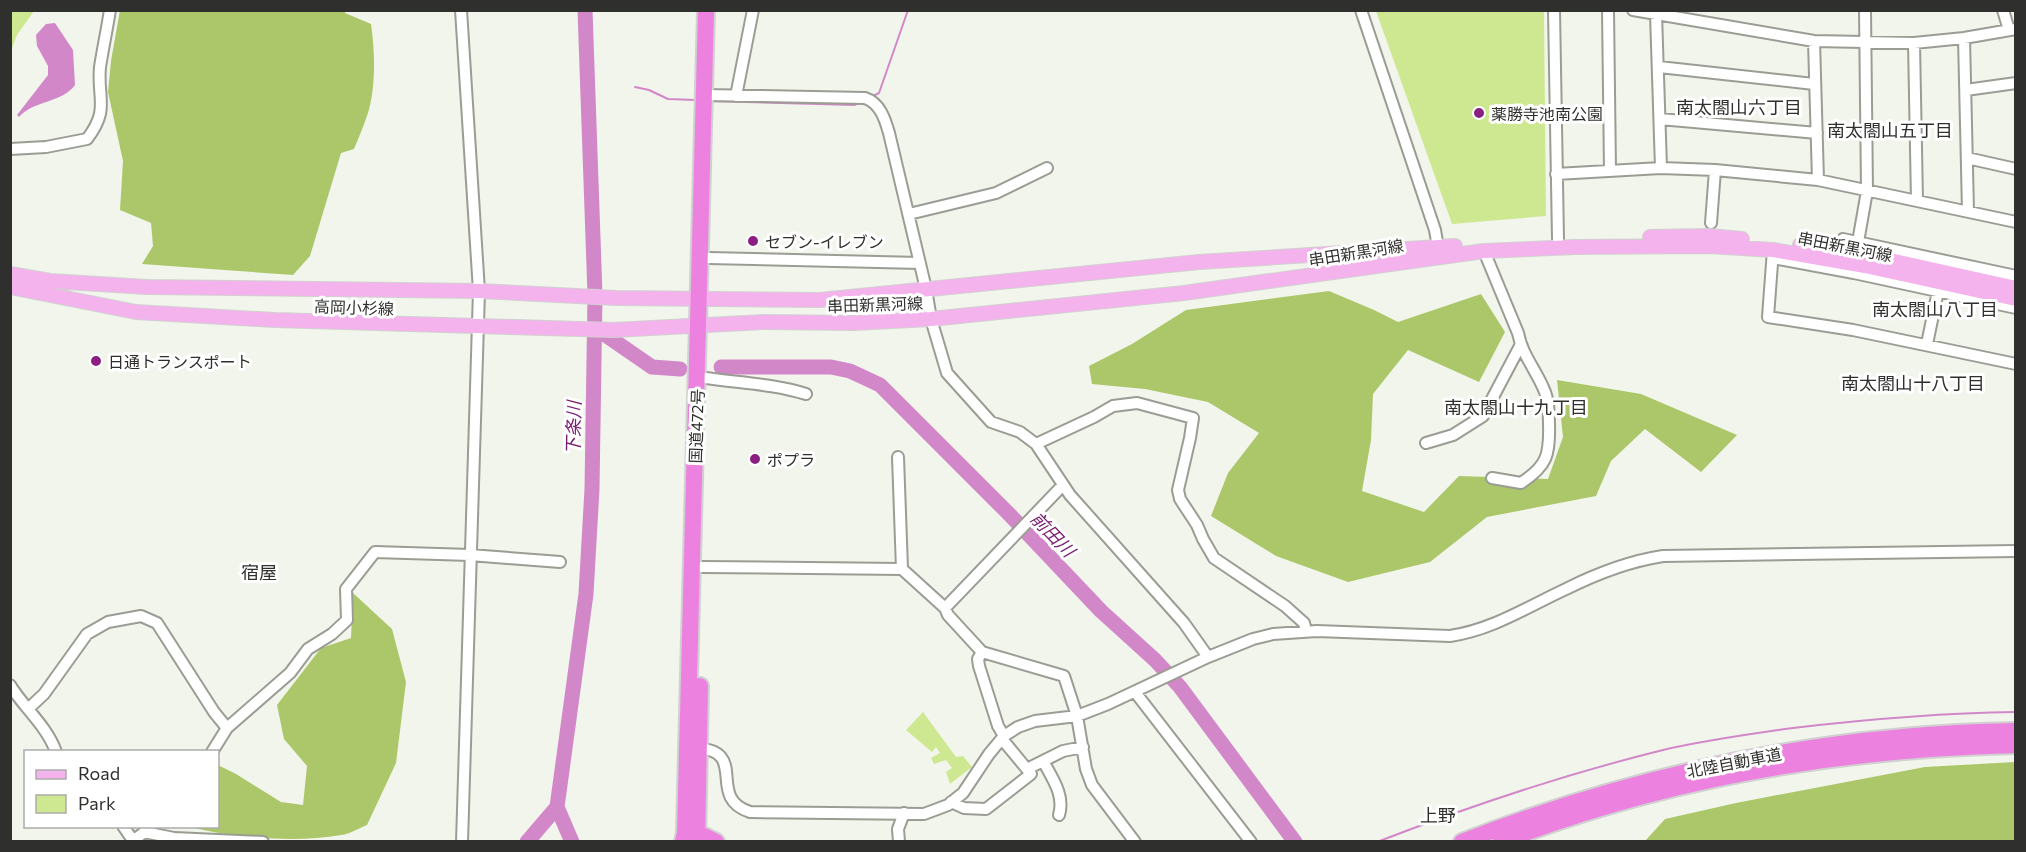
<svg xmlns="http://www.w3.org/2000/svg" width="2026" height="852" viewBox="0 0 2026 852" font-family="Commissioner,'Noto Sans JP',sans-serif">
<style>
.green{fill:#cee892}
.forest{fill:#acc769}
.water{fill:#d287c8}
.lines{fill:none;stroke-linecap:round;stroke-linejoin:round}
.stream{stroke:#d287c8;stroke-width:2}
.river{stroke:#d287c8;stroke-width:15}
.minor-casing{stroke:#9a9d94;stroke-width:14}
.major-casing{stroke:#d1d1d1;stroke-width:16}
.highway-casing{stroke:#d1d1d1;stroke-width:20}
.minor{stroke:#fff;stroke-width:10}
.major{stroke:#f4b3ec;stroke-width:14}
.highway{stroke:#ec81df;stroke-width:16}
.poi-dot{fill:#8b1e82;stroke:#fff;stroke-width:2}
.labels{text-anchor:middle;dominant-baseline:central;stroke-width:6;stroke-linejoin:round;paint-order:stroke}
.poi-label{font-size:16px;fill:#2f302d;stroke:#fff;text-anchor:start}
.street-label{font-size:16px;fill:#2f302d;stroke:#fff}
.neighbourhood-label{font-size:18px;fill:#2f302d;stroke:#fff}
.water-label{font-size:18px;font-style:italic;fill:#7a2072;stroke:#fff}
</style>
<rect width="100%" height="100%" fill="#f2f5ec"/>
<path class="green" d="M 11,10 L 34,11 L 17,35 L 11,51 Z
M 1376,11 L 1544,11 L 1546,216 L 1452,224 Z
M 923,712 L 956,757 L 963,756 L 972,767 L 950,784 L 946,772 L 952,768 L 946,760 L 934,764 L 931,758 L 940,753 L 936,747 L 932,752 L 906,730 Z"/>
<path class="forest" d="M 120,10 L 345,11 L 345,13 L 371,24 C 375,52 376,86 368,113 C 364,125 359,137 354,149 L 341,153 L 310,256 L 293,275 L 142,264 L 153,246 L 151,223 L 120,210 L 123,161 L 108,92 L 111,61 Z
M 1329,291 L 1374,310 L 1398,322 L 1481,294 L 1505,332 L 1479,382 L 1408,350 L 1373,394 L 1371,440 L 1362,491 L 1424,512 L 1459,476 L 1548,479 L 1563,437 L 1557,380 L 1641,394 L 1737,435 L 1701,472 L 1645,429 L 1611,461 L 1596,496 L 1487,517 L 1430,562 L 1348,582 L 1276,556 L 1211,516 L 1228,473 L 1259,433 L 1208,402 L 1145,389 L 1092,384 L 1089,366 L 1132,344 L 1186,310 Z
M 353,593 L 392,629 L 406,682 L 396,763 L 367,825 C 359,828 350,834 341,835 C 296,843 238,838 194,828 L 218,826 L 218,765 L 236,774 L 281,802 L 303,805 L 307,766 L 284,739 L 277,705 L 321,648 L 351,638 Z
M 2015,762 L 2015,841 L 1645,841 L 1665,819 L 1736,803 L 1925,767 Z"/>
<path class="water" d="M 55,23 L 73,50 L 75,85 C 62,103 34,100 19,117 L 17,115 L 48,75 L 48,66 L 37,46 L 36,35 L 46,24 Z"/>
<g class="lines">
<path class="stream" d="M 635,87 L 649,90 L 668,99 L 696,100
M 871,97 L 879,93 L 908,10
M 711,101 L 855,105 L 860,102
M 1377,842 C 1470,806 1566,774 1663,750 C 1706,740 1750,734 1793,728 C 1869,719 1940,713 2016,712"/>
<path class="river" d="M 594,327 L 652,367 L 680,369
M 721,367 L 831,367 L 850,371 L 880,385 L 1010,515 L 1101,611 L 1155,660 L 1180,687 L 1295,842
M 527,842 L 557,807
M 572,842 L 557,807 L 586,594 L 592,489 L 595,295 L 585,10"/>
<g class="minor-casing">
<path id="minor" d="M 461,10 L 479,291 L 462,842
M 1361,10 L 1435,230 L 1439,253
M 1554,10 L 1558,239
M 1608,10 L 1610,171
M 1633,10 L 1814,41 L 1914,43 L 1964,38 L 2016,29
M 2003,10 L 2009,30
M 1656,14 L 1661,168
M 1964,38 L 1968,211
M 1814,41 L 1818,180
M 1914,43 L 1917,201
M 1659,67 L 1814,84
M 1966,90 L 2016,83
M 704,95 L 865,98 C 880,103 885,119 889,133 L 926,289 L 931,319 L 947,373 L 991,422 L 1020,432 L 1036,444 L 1070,495 L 1184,623 L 1208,657
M 736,96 L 753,10
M 1660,119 L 1817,133
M 10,149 L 46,147 L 87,139 C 110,109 97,99 100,67 C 103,48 107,29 110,10
M 1967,158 L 2016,169
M 1556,174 L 1661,168 L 1715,170 L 1818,180 L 2016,222
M 909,214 L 996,193 L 1047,168
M 1711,223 L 1715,170
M 1843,239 L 2016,276
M 1858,242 L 1867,191 L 1865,10
M 1773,250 L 1768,317 L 1853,330 L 2016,364
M 1484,251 L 1518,333 C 1522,355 1537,371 1545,392 C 1549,402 1549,414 1549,424 C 1550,455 1547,466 1521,483 L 1492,478
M 709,258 L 920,263
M 1773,258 L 1854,273 L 2016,308
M 1927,344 L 1938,291
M 706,378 C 740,383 774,384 806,394
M 1426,443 L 1453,435 L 1483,416 L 1520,346
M 1036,444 L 1094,417 L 1113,406 L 1137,403 L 1193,418 L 1190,438 L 1178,490 L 1180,499 L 1197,525 L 1203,539 L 1214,558 L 1285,606 L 1304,623 L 1306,631
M 898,457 L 902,569
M 702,567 L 902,569 L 945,608 L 948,615 L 982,652 L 978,659 L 979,666 L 998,726 L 1004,736
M 945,608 L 1063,485
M 982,652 L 1064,676 L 1077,716 L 1086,769 L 1092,785 L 1135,842
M 10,685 C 24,708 47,726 56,752
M 1135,692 L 1251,842
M 29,708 L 44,694 L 87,634 L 108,622 L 141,616 L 157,623 L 214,712 L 227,728
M 693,748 C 752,749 704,797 750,812 L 924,814 L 948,805 L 963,793 L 989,754 L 1004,736 L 1018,727 L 1035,721 L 1077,716 L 1108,704 L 1208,657 L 1253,639 L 1273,634 L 1317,631 L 1450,636 C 1492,630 1527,607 1566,589 C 1596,574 1630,561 1663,556 L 2016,551
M 212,752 L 227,728 L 290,673 L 308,649 L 332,634 L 347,620 L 346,589 L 375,552 L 470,555 L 560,562
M 1043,761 C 1052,778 1065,795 1059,815
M 1027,769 L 1063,751 L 1083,747
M 951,802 L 964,808 L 986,809 L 1031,774 L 1002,739
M 123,826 L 132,839
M 144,832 L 174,838 L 263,842
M 131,842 L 149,829
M 899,842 L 898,829 L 904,813"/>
</g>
<g class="major-casing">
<path id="major" d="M 1650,237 L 1709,236 L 1742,239
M 1800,245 L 1867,255 L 2016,288
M 10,274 L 50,281 L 147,287 L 479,291 L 616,298 L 820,300 L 1199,262 L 1455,246
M 10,287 L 136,312 L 275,320 L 614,330 L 764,322 L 853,323 L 931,319 L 1184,293 L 1484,251 L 1575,247 L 1709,246 L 1773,250 L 1865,266 L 2016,299"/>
</g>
<g class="highway-casing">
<path id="highway" d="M 689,833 L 704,836 L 716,842
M 683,842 L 685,833 L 706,10
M 697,842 L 700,686
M 1462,842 C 1639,773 1825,734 2016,731
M 1501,842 C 1664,779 1841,749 2016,745"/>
</g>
<use href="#minor" class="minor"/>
<use href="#major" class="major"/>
<use href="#highway" class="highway"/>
</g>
<g class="poi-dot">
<circle cx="1479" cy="113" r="6"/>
<circle cx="753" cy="241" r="6"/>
<circle cx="96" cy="361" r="6"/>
<circle cx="755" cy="459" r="6"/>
</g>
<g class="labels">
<g class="poi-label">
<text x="1491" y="113">薬勝寺池南公園</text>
<text x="765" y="241">セブン-イレブン</text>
<text x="108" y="361">日通トランスポート</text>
<text x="767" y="459">ポプラ</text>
</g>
<g class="street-label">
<text transform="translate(1845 246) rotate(11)">串田新黒河線</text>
<text transform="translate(1356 252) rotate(-9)">串田新黒河線</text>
<text transform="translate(875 304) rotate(-2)">串田新黒河線</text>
<text transform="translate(354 307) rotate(2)">高岡小杉線</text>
<text transform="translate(696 426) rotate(-88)">国道472号</text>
<text transform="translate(1734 762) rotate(-11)">北陸自動車道</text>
</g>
<g class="neighbourhood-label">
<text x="1739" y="107">南太閤山六丁目</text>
<text x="1890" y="130">南太閤山五丁目</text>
<text x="1935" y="309">南太閤山八丁目</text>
<text x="1913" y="383">南太閤山十八丁目</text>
<text x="1516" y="407">南太閤山十九丁目</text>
<text x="259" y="572">宿屋</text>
<text x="1438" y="815">上野</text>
</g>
<g class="water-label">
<text transform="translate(573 428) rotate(-89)">下条川</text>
<text transform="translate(1053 534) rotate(46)">前田川</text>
</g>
</g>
<rect width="2026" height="852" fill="none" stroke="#2f302d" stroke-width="24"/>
<rect x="24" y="750" width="195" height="78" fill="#ffffff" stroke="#acacab" stroke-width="1.5"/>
<rect x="36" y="770" width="30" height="9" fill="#f4b3ec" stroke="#acacab" stroke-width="1.5"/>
<text x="78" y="780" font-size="18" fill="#2f302d">Road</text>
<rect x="36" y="795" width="30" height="18" fill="#cee892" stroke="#acacab" stroke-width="1.5"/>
<text x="78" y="810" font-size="18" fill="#2f302d">Park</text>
</svg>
